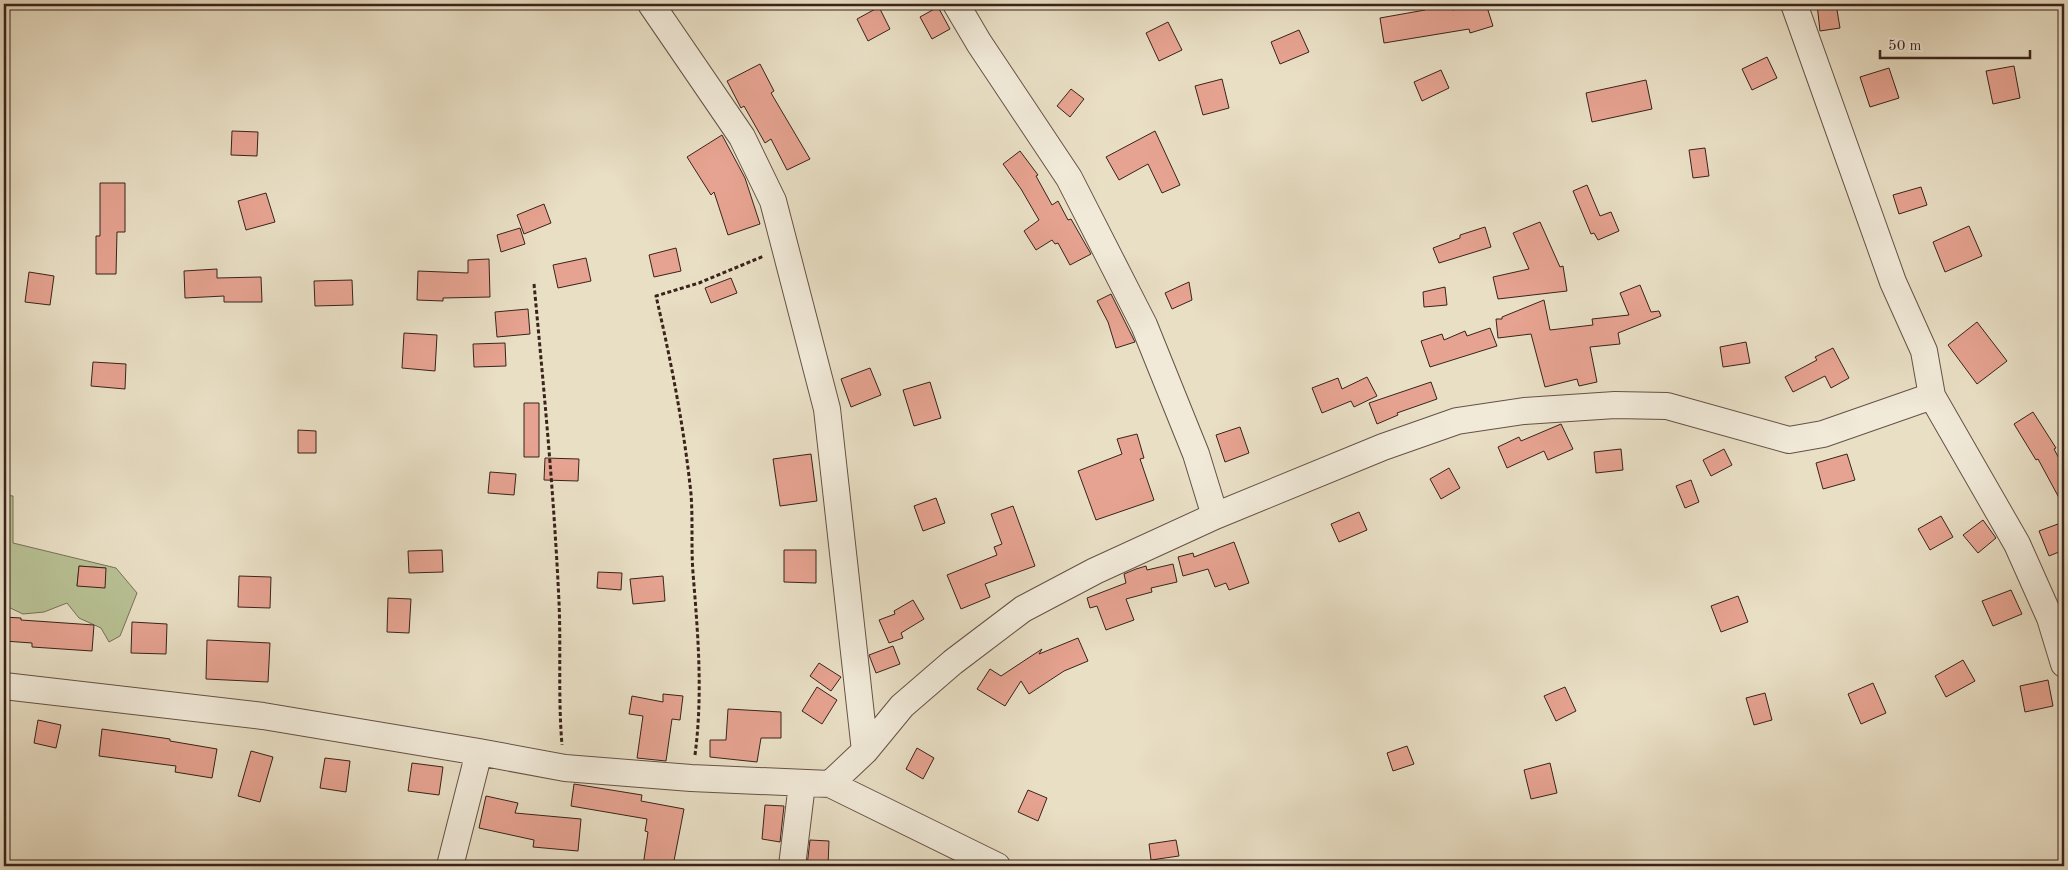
<svg xmlns="http://www.w3.org/2000/svg" width="2068" height="870" viewBox="0 0 2068 870" font-family="'Old Standard TT',serif">
<style>
.green{fill:#b8c194;stroke:#787258;fill-rule:evenodd}
.building{fill:#e6a391;stroke:#39231b}
.lines{fill:none;stroke-linecap:round;stroke-linejoin:round}
.minor-casing{stroke:#655246;stroke-width:28}
.path{stroke:#39231b;stroke-width:3;stroke-dasharray:4 2.5;stroke-linecap:butt}
.minor{stroke:#f1ead9;stroke-width:26}
</style>
<rect width="100%" height="100%" fill="#e9dfc5"/>
<filter id="stains"><feTurbulence type="fractalNoise" baseFrequency=".004" numOctaves="4"/><feColorMatrix values="0 0 0 0 .2 0 0 0 0 .09 0 0 0 0 .02 0 0 0 .5 -.17"/></filter>
<radialGradient id="worn" r=".72"><stop offset=".6" stop-color="#630" stop-opacity="0"/><stop offset="1" stop-color="#630" stop-opacity=".3"/></radialGradient>
<path class="green" d="M 4,495 L 13,496 L 13,543 L 116,568 L 137,593 L 120,636 L 109,642 L 101,628 L 79,618 L 67,603 L 44,612 L 23,614 L 4,605 ZM 79,566 L 106,568 L 77,586 Z"/>
<path class="building" d="M 1423,4 L 1452,4 L 1453,10 L 1472,4 L 1486,4 L 1493,26 L 1470,33 L 1469,29 L 1384,43 L 1380,18 L 1425,10 Z
M 1817,4 L 1836,4 L 1840,28 L 1820,31 Z
M 879,7 L 890,29 L 868,41 L 857,19 Z
M 938,7 L 950,29 L 932,39 L 920,17 Z
M 1168,22 L 1182,50 L 1159,61 L 1146,33 Z
M 1299,30 L 1309,52 L 1280,64 L 1271,42 Z
M 1767,57 L 1777,78 L 1752,90 L 1742,69 Z
M 760,64 L 774,91 L 771,93 L 810,159 L 787,170 L 771,139 L 765,143 L 744,106 L 741,108 L 727,81 Z
M 2014,66 L 2020,98 L 1993,104 L 1986,71 Z
M 1889,68 L 1899,98 L 1870,107 L 1860,77 Z
M 1441,70 L 1449,88 L 1422,101 L 1414,82 Z
M 1222,79 L 1229,108 L 1203,115 L 1195,86 Z
M 1646,80 L 1652,109 L 1592,122 L 1586,93 Z
M 1071,89 L 1084,99 L 1070,117 L 1057,106 Z
M 232,131 L 258,132 L 257,156 L 231,155 Z
M 1155,131 L 1180,185 L 1162,193 L 1148,164 L 1119,180 L 1106,157 Z
M 722,135 L 745,178 L 760,224 L 728,235 L 714,192 L 711,195 L 687,157 Z
M 1705,148 L 1709,176 L 1693,178 L 1689,150 Z
M 1020,151 L 1038,175 L 1036,176 L 1052,205 L 1058,201 L 1068,220 L 1071,219 L 1091,254 L 1070,265 L 1058,243 L 1055,244 L 1052,240 L 1036,250 L 1024,231 L 1039,220 L 1021,189 L 1003,164 Z
M 100,183 L 125,183 L 125,232 L 117,232 L 116,274 L 96,274 L 96,236 L 100,236 Z
M 1587,185 L 1600,216 L 1611,212 L 1619,231 L 1598,240 L 1594,233 L 1591,234 L 1573,191 Z
M 1921,187 L 1927,205 L 1899,214 L 1893,195 Z
M 266,193 L 275,222 L 246,230 L 238,201 Z
M 544,204 L 551,223 L 524,234 L 517,215 Z
M 1540,222 L 1560,267 L 1563,266 L 1567,291 L 1498,299 L 1493,277 L 1529,269 L 1513,233 Z
M 1969,226 L 1982,256 L 1945,272 L 1933,242 Z
M 1485,227 L 1491,247 L 1439,263 L 1433,248 L 1460,238 L 1460,235 Z
M 520,228 L 525,244 L 501,252 L 497,235 Z
M 676,248 L 681,271 L 654,277 L 649,255 Z
M 586,258 L 591,281 L 558,288 L 553,265 Z
M 489,259 L 490,297 L 443,298 L 443,301 L 417,300 L 418,271 L 468,273 L 468,260 Z
M 217,269 L 217,278 L 261,277 L 262,302 L 224,302 L 224,296 L 185,298 L 184,271 Z
M 29,272 L 54,276 L 50,305 L 25,302 Z
M 731,278 L 737,293 L 711,303 L 705,288 Z
M 352,280 L 353,305 L 315,306 L 314,281 Z
M 1189,282 L 1192,300 L 1172,309 L 1165,293 Z
M 1640,285 L 1651,312 L 1659,311 L 1661,316 L 1618,333 L 1620,344 L 1590,347 L 1597,382 L 1579,386 L 1577,379 L 1545,387 L 1531,334 L 1498,338 L 1496,319 L 1502,319 L 1502,317 L 1544,300 L 1550,330 L 1593,325 L 1592,319 L 1629,315 L 1620,293 Z
M 1445,287 L 1447,305 L 1424,307 L 1423,292 Z
M 1111,294 L 1135,342 L 1116,348 L 1108,322 L 1097,301 Z
M 528,309 L 530,334 L 497,337 L 495,312 Z
M 1977,322 L 2007,361 L 1977,384 L 1948,345 Z
M 1490,328 L 1497,346 L 1430,367 L 1421,341 L 1442,334 L 1444,340 L 1465,331 L 1467,336 Z
M 404,333 L 437,335 L 435,371 L 402,368 Z
M 1746,342 L 1750,363 L 1723,367 L 1720,347 Z
M 505,343 L 506,366 L 474,367 L 473,344 Z
M 1833,348 L 1849,378 L 1831,388 L 1825,376 L 1793,392 L 1785,377 L 1817,360 L 1815,357 Z
M 93,362 L 126,364 L 125,389 L 91,386 Z
M 870,368 L 881,395 L 851,407 L 841,379 Z
M 1367,377 L 1377,396 L 1354,407 L 1351,401 L 1322,413 L 1312,388 L 1338,378 L 1342,389 Z
M 930,382 L 941,418 L 914,426 L 903,390 Z
M 1431,382 L 1437,399 L 1397,413 L 1398,415 L 1377,424 L 1369,403 Z
M 524,403 L 539,403 L 539,457 L 524,457 Z
M 2033,412 L 2056,448 L 2054,449 L 2064,468 L 2064,507 L 2038,459 L 2036,460 L 2014,424 Z
M 1561,424 L 1573,449 L 1548,460 L 1544,451 L 1507,468 L 1498,447 L 1519,437 L 1521,441 Z
M 1240,427 L 1249,453 L 1225,462 L 1216,435 Z
M 298,430 L 316,431 L 316,453 L 298,453 Z
M 1137,434 L 1144,458 L 1140,459 L 1154,500 L 1096,520 L 1078,471 L 1122,454 L 1117,439 Z
M 1621,449 L 1623,470 L 1596,473 L 1594,452 Z
M 1724,449 L 1732,465 L 1711,476 L 1703,460 Z
M 811,454 L 817,501 L 780,506 L 773,459 Z
M 1847,454 L 1855,480 L 1823,489 L 1816,463 Z
M 545,458 L 579,459 L 578,481 L 544,480 Z
M 1449,468 L 1460,488 L 1441,499 L 1430,479 Z
M 490,472 L 516,474 L 514,495 L 488,493 Z
M 1691,480 L 1699,502 L 1685,508 L 1676,486 Z
M 936,498 L 945,523 L 923,531 L 914,506 Z
M 1013,506 L 1035,566 L 985,584 L 990,597 L 961,609 L 947,575 L 997,555 L 994,547 L 1002,544 L 991,514 Z
M 1359,512 L 1367,530 L 1339,542 L 1331,524 Z
M 1941,516 L 1953,537 L 1930,550 L 1918,529 Z
M 1983,520 L 1996,538 L 1978,553 L 1963,535 Z
M 2058,524 L 2064,540 L 2064,550 L 2049,556 L 2039,531 Z
M 1234,542 L 1249,583 L 1229,590 L 1226,583 L 1215,587 L 1208,569 L 1183,576 L 1178,557 L 1193,553 L 1194,557 Z
M 442,550 L 443,572 L 409,573 L 408,551 Z
M 784,550 L 816,550 L 816,583 L 784,582 Z
M 1173,564 L 1177,582 L 1151,588 L 1152,592 L 1126,599 L 1134,620 L 1106,630 L 1097,606 L 1090,608 L 1087,598 L 1126,583 L 1124,574 L 1136,569 L 1146,566 L 1147,570 Z
M 79,566 L 106,568 L 105,588 L 77,586 Z
M 598,572 L 622,573 L 621,590 L 597,588 Z
M 239,576 L 271,577 L 270,608 L 238,607 Z
M 663,576 L 665,601 L 633,604 L 630,579 Z
M 2011,590 L 2022,614 L 1993,626 L 1982,601 Z
M 1738,596 L 1748,622 L 1721,632 L 1711,606 Z
M 388,598 L 411,599 L 409,633 L 387,632 Z
M 913,600 L 924,619 L 901,633 L 903,638 L 889,643 L 879,620 L 895,614 L 894,611 Z
M 4,617 L 21,618 L 21,620 L 94,625 L 92,651 L 32,647 L 32,643 L 4,641 Z
M 132,622 L 167,624 L 166,654 L 131,653 Z
M 1078,638 L 1088,661 L 1064,671 L 1029,694 L 1021,681 L 1005,706 L 977,689 L 990,669 L 1001,676 L 1042,649 L 1039,654 Z
M 207,640 L 270,643 L 268,682 L 206,679 Z
M 893,646 L 900,664 L 876,673 L 869,655 Z
M 1963,660 L 1975,681 L 1946,697 L 1935,676 Z
M 819,663 L 841,677 L 831,691 L 810,676 Z
M 2048,680 L 2053,706 L 2025,712 L 2020,686 Z
M 1873,683 L 1886,713 L 1861,724 L 1848,694 Z
M 817,687 L 837,700 L 822,724 L 802,711 Z
M 1565,687 L 1576,711 L 1556,721 L 1544,696 Z
M 1765,693 L 1772,720 L 1754,725 L 1746,698 Z
M 663,694 L 683,696 L 680,720 L 672,719 L 666,761 L 637,758 L 643,716 L 629,714 L 632,696 L 663,702 Z
M 728,709 L 781,712 L 781,738 L 761,738 L 757,762 L 710,757 L 710,740 L 726,740 Z
M 38,720 L 61,725 L 56,748 L 34,743 Z
M 102,729 L 170,739 L 170,741 L 217,749 L 212,778 L 175,772 L 176,766 L 99,756 Z
M 1407,746 L 1414,764 L 1393,771 L 1387,753 Z
M 917,748 L 934,758 L 923,779 L 906,769 Z
M 251,751 L 273,757 L 260,802 L 238,796 Z
M 325,758 L 350,761 L 346,792 L 320,788 Z
M 412,763 L 443,767 L 439,795 L 408,791 Z
M 1550,763 L 1557,793 L 1531,799 L 1524,770 Z
M 574,784 L 642,795 L 641,801 L 684,809 L 673,866 L 643,866 L 648,832 L 645,831 L 647,819 L 571,806 Z
M 1028,790 L 1047,798 L 1038,821 L 1018,812 Z
M 486,796 L 518,803 L 515,813 L 581,819 L 578,851 L 533,847 L 534,840 L 479,828 Z
M 765,805 L 784,806 L 780,842 L 762,839 Z
M 810,840 L 829,841 L 828,866 L 807,866 Z
M 1176,840 L 1179,856 L 1151,860 L 1149,844 Z"/>
<g class="lines">
<g class="minor-casing">
<path id="minor" d="M 651,4 L 742,137 L 773,201 L 827,409 L 865,751
M 956,4 L 979,43 L 1069,178 L 1144,325 L 1196,454 L 1215,516
M 1794,4 L 1893,282 L 1924,351 L 1932,396 L 2017,544 L 2050,618 L 2064,664
M 4,686 L 263,716 L 479,752 L 565,768 L 691,778 L 830,784 L 997,866
M 830,784 L 865,751 L 902,706 L 953,662 L 1023,609 L 1095,571 L 1215,516 L 1383,447 L 1457,421 L 1524,411 L 1615,405 L 1667,406 L 1789,440 L 1823,434 L 1932,396
M 450,866 L 479,752
M 792,866 L 802,784"/>
</g>
<path class="path" d="M 534,284 C 544,390 554,495 559,602 C 561,650 558,697 562,745
M 695,755 C 703,694 698,634 693,573 C 691,547 693,520 691,494 C 684,427 671,361 656,296 L 699,283 L 764,256"/>
<use href="#minor" class="minor"/>
</g>
<rect width="2068" height="870" fill="none" stroke="#e9dfc5" stroke-width="20"/>
<rect x="5" y="5" width="2058" height="860" fill="none" stroke="#39231b" stroke-width="2.5"/>
<rect x="10" y="10" width="2048" height="850" fill="none" stroke="#39231b"/>
<path d="M1880 50v8h150v-8" fill="none" stroke="#39231b" stroke-width="2.5"/>
<text x="1888" y="50" font-size="15" fill="#39231b" stroke="#f1ead9" stroke-width="4" paint-order="stroke">50 m</text>
<rect width="100%" height="100%" filter="url(#stains)"/>
<rect width="100%" height="100%" fill="url(#worn)"/>
</svg>
